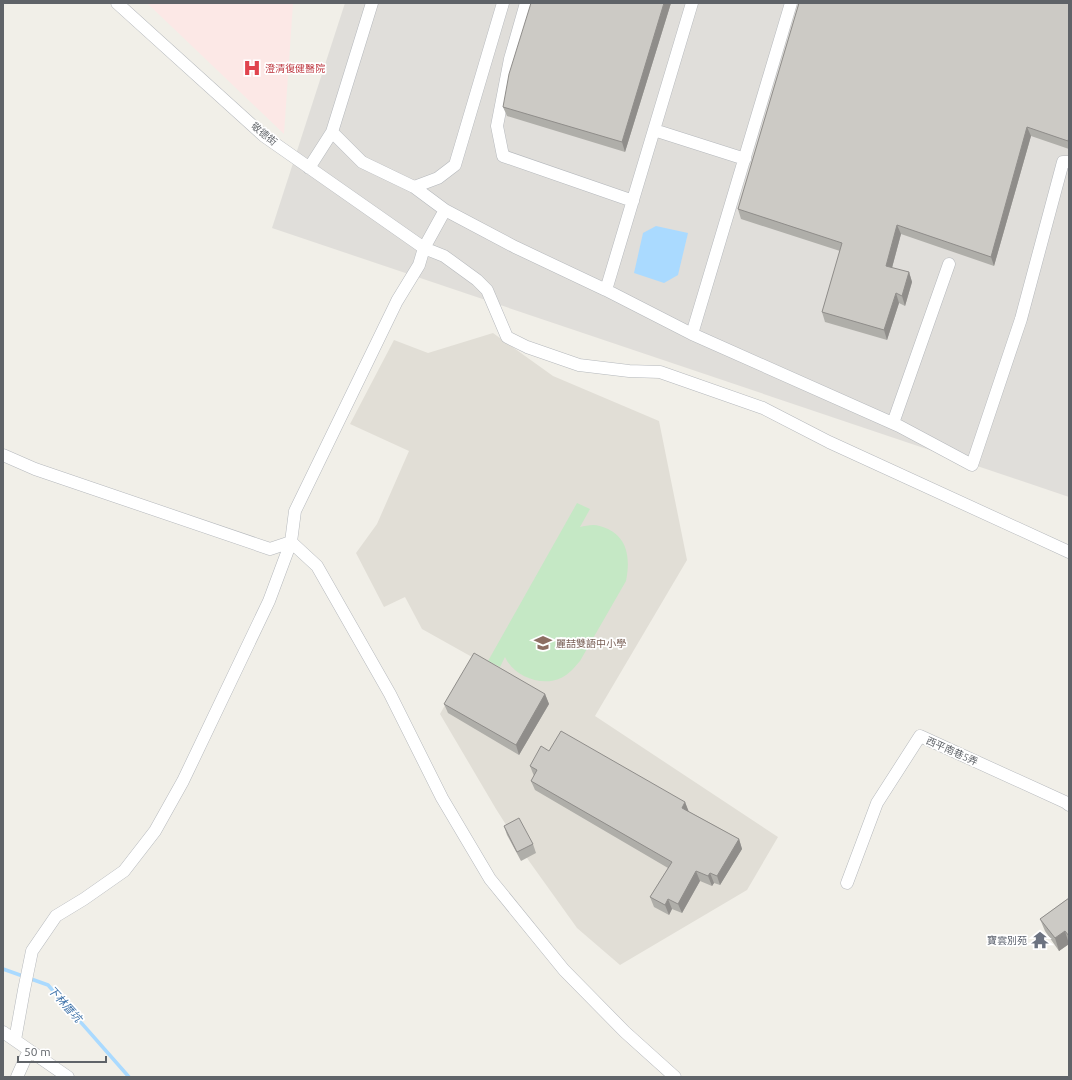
<svg xmlns="http://www.w3.org/2000/svg" width="1072" height="1080" viewBox="0 0 1072 1080" font-family="Ubuntu,'Noto Sans TC',sans-serif">
<style>
.industrial{fill:#e0deda}
.education{fill:#e1ded6}
.medical{fill:#fce8e6}
.green{fill:#c5e8c5}
.water{fill:#aadaff}
.lines{fill:none;stroke-linecap:round;stroke-linejoin:round}
.stream{stroke:#aadaff;stroke-width:3.5}
.minor-casing{stroke:#b5b8bc;stroke-width:13}
.minor{stroke:#fff;stroke-width:12}
.wall{fill:#afaea9}
.shaded-wall{fill:#8f8d8a}
.building{fill:#cccac5;stroke:#8f8d8a}
.labels{text-anchor:middle;dominant-baseline:central;stroke-width:3.5;stroke-linejoin:round;paint-order:stroke}
.health-label{font-size:10px;fill:#be3a42;stroke:#fff;text-anchor:start}
.street-label{font-size:10px;fill:#5f6368;stroke:#fff}
.education-label{font-size:10px;fill:#785e54;stroke:#fff;text-anchor:start}
.worship-label{font-size:10px;fill:#5b616d;stroke:#fff;text-anchor:end}
.water-label{font-size:11px;font-style:italic;fill:#4174aa;stroke:#fff}
</style>
<rect width="100%" height="100%" fill="#f1efe8"/>
<path class="industrial" d="M 345,3 L 1069,3 L 1069,497 L 272,228 Z"/>
<path class="education" d="M 493,333 L 553,376 L 659,421 L 687,560 L 595,716 L 778,837 L 747,890 L 620,965 L 577,928 L 529,861 L 496,809 L 440,714 L 472,657 L 422,629 L 405,597 L 384,607 L 356,553 L 377,524 L 409,451 L 350,424 L 394,340 L 428,353 Z"/>
<path class="medical" d="M 147,3 L 293,3 L 284,134 Z"/>
<path class="green" d="M 577,503 L 590,509 L 580,527 C 584,526 589,525 593,525 C 598,525 603,527 608,529 C 629,539 630,561 626,581 L 580,661 C 574,668 569,674 561,678 C 542,687 514,677 505,657 L 500,667 L 488,661 Z"/>
<path class="water" d="M 656,226 L 688,233 L 678,275 L 664,283 L 634,273 L 643,233 Z"/>
<g class="lines">
<path class="stream" d="M 3,969 L 48,985 L 129,1077"/>
<g class="minor-casing">
<path id="minor" d="M 117,3 L 264,136 L 424,248 L 444,256 L 477,280 L 487,290 L 507,337 L 527,347 L 579,365 L 629,371 L 660,372 L 763,408 L 829,442 L 1069,552
M 526,3 L 510,59 L 497,126 L 503,156 L 633,201
M 654,130 L 745,159
M 332,132 L 362,162 L 414,187 L 438,178 L 455,165 L 503,3
M 309,168 L 332,132 L 372,3
M 414,187 L 445,210
M 606,290 L 692,3
M 692,334 L 791,3
M 893,423 L 949,264
M 3,455 L 35,469 L 270,549 L 291,542
M 847,883 L 877,803 L 920,736 L 1065,802 L 1069,805
M 3,1032 L 68,1077
M 15,1040 L 24,990 L 32,951 L 56,916 L 84,899 L 124,871 L 155,831 L 183,781 L 269,601 L 291,542
M 17,1077 L 29,1050
M 675,1077 L 625,1032 L 564,970 L 490,879 L 442,798 L 390,694 L 317,566 L 291,542 L 295,511 L 397,301 L 419,265 L 424,248 L 445,210 L 515,247 L 606,290 L 692,334 L 899,426 L 972,465 L 1021,319 L 1063,162 L 1069,162"/>
</g>
<use href="#minor" class="minor"/>
</g>
<path class="wall" d="M 671,3 L 625,152 L 507,116 L 503,107 Z
M 1069,3 L 1069,149 L 1031,136 L 994,266 L 901,234 L 892,268 L 909,272 L 912,282 L 905,306 L 899,303 L 887,340 L 825,322 L 822,312 L 840,251 L 741,219 L 738,209 Z
M 545,694 L 549,704 L 519,755 L 448,713 L 444,704 Z
M 549,751 L 685,802 L 688,811 L 739,839 L 742,849 L 720,885 L 714,883 L 712,886 L 700,881 L 682,913 L 672,909 L 669,915 L 654,907 L 650,897 L 668,868 L 535,790 L 531,781 L 534,776 L 530,766 Z
M 504,826 L 533,844 L 536,853 L 521,861 L 507,835 Z
M 1069,898 L 1069,944 L 1059,951 L 1045,931 L 1040,919 Z"/>
<path class="shaded-wall" d="M 664,3 L 671,3 L 625,152 L 622,142 Z
M 1027,127 L 1031,136 L 994,266 L 991,257 Z
M 897,225 L 901,234 L 890,275 L 886,266 Z
M 909,272 L 912,282 L 905,306 L 902,296 Z
M 896,293 L 899,303 L 887,340 L 884,330 Z
M 545,694 L 549,704 L 519,755 L 516,745 Z
M 685,802 L 689,812 L 682,808 Z
M 739,839 L 742,849 L 720,885 L 717,876 Z
M 696,871 L 700,881 L 682,913 L 678,904 Z
M 710,873 L 714,883 L 712,886 L 708,876 Z
M 668,899 L 672,909 L 669,915 L 665,905 Z
M 1065,931 L 1069,944 L 1059,951 L 1055,938 Z"/>
<path class="building" d="M 531,3 L 664,3 L 622,142 L 503,107 L 509,74 Z
M 799,3 L 1069,3 L 1069,137 L 1068,141 L 1027,127 L 991,257 L 897,225 L 886,266 L 909,272 L 902,296 L 896,293 L 884,330 L 822,312 L 842,243 L 738,209 Z
M 474,653 L 545,694 L 516,745 L 444,704 Z
M 561,731 L 685,802 L 682,808 L 739,839 L 717,876 L 710,873 L 708,876 L 696,871 L 678,904 L 668,899 L 665,905 L 650,897 L 672,862 L 531,781 L 537,770 L 530,766 L 541,746 L 549,751 Z
M 519,818 L 533,844 L 517,852 L 504,826 Z
M 1069,898 L 1069,936 L 1065,931 L 1055,938 L 1040,919 Z"/>
<defs>
<g id="hospital-bare" transform="scale(1.38)"><path d="M-5-5h3v3.5h4V-5h3V5h-3V1.5h-4V5h-3Z" fill="#e0444e" stroke="#fff" stroke-width="2.5" paint-order="stroke"/></g>
<g id="school-bare" transform="scale(1.38)"><path d="M0-5L7-2L0 1L-7-2ZM-4 1L0 2.5L4 1V4Q0 6-4 4Z" fill="#8d6e63" stroke="#fff" stroke-width="2.5" paint-order="stroke"/></g>
<g id="temple-bare" transform="scale(1.38)"><path d="M0-6L5-2H3V0L6.5 2.5H4V6H1.5V3h-3V6H-4V2.5H-6.5L-3 0V-2H-5Z" fill="#6b7280" stroke="#fff" stroke-width="2.5" paint-order="stroke"/></g>
</defs>
<g fill-rule="evenodd">
<use href="#hospital-bare" x="252" y="68"/>
<use href="#school-bare" x="543" y="643"/>
<use href="#temple-bare" x="1040" y="940"/>
</g>
<g class="labels">
<g class="health-label">
<text x="265" y="68">澄清復健醫院</text>
</g>
<g class="street-label">
<text transform="translate(264 134) rotate(39)">敬德街</text>
<text transform="translate(952 751) rotate(24)">西平南巷5弄</text>
</g>
<g class="education-label">
<text x="556" y="643">麗喆雙語中小學</text>
</g>
<g class="worship-label">
<text x="1027" y="940">寶雲別苑</text>
</g>
<g class="water-label">
<text transform="translate(65 1004) rotate(48)">下林厝坑</text>
</g>
</g>
<rect width="1072" height="1080" fill="none" stroke="#5f6368" stroke-width="8"/>
<path d="M18 1056v6h88v-6" fill="none" stroke="#5f6368" stroke-width="2"/>
<text x="24" y="1056" font-size="12" fill="#5f6368" stroke="#ffffff" stroke-width="3" paint-order="stroke">50 m</text>
</svg>
